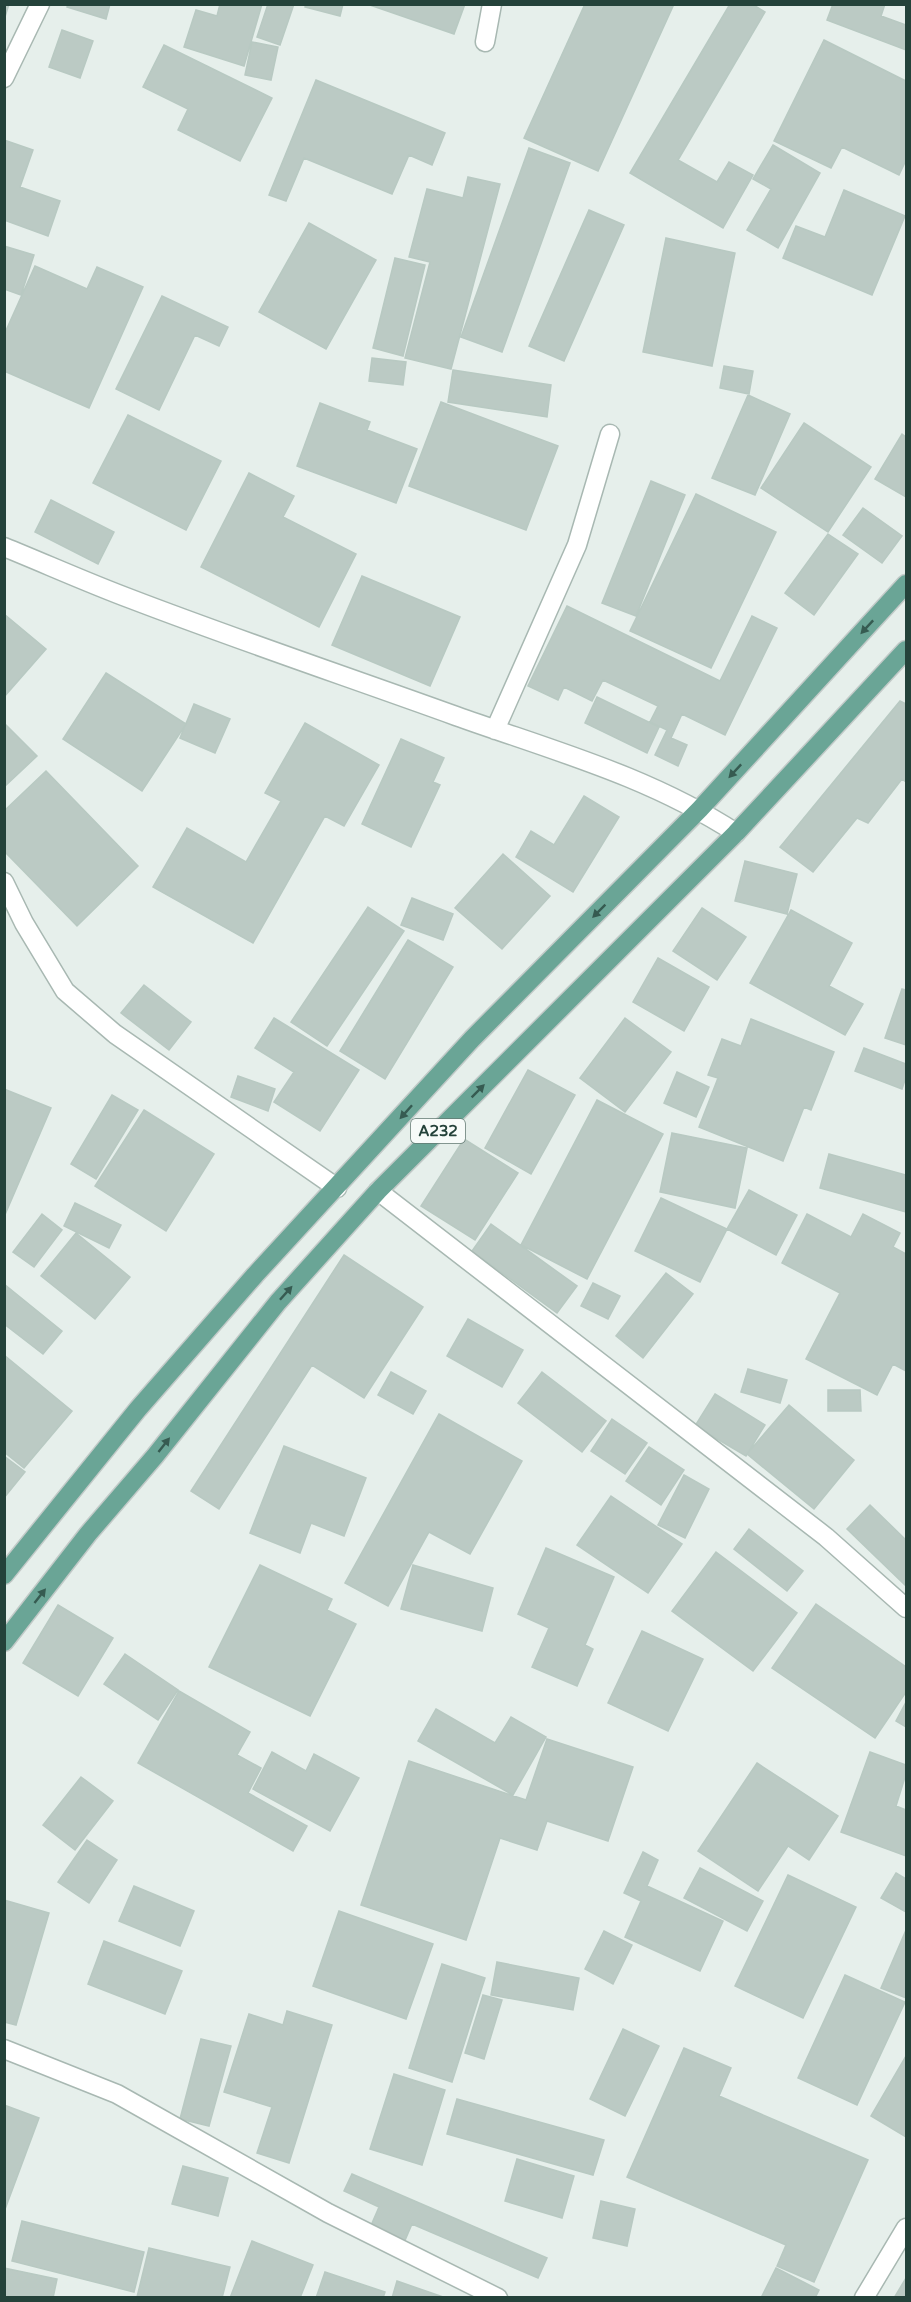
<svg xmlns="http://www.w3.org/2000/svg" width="911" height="2302" viewBox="0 0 911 2302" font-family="'Varela Round',sans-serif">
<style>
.building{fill:#bbcac4;stroke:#b8c9c2;stroke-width:1.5}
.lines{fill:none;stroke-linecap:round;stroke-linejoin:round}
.minor-casing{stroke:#a8b8b2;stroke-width:21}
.major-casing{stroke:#c2cac8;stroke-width:21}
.minor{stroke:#fff;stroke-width:18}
.major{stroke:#6aa596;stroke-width:18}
.oneway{fill:#365b51}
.labels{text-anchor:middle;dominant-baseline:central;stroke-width:4.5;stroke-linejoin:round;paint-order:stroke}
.shield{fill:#f7fbf9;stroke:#637a73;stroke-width:1.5}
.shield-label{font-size:15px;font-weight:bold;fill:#24423a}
</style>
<rect width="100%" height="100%" fill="#e6efeb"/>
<path class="building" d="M 4,4 L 9,4 L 4,20 Z
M 68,4 L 110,4 L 106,19 L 67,7 Z
M 220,4 L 262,4 L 244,66 L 184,47 L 196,10 L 217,16 Z
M 268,4 L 294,4 L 280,45 L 257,37 Z
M 306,4 L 343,4 L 340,16 L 305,7 Z
M 367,4 L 465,4 L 454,34 Z
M 585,4 L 674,4 L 598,171 L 524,138 Z
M 730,4 L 752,4 L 765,12 L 678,160 L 717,182 L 729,162 L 753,175 L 723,228 L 630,173 Z
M 833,4 L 885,4 L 881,16 L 906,25 L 906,50 L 827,20 Z
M 62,30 L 93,41 L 80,78 L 49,67 Z
M 824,40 L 906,81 L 906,160 L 899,175 L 842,147 L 831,168 L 774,141 Z
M 252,42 L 278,47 L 271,80 L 245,75 Z
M 164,45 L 272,98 L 240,161 L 178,130 L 188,109 L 143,87 Z
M 316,80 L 445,133 L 432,165 L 409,155 L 392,194 L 304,158 L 286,201 L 269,195 Z
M 4,140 L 33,150 L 20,187 L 60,201 L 48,236 L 4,220 Z
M 773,145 L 820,173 L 778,248 L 747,230 L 771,189 L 753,179 Z
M 529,148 L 570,163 L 502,352 L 461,337 Z
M 468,177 L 500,184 L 451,369 L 405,358 L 430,262 L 409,257 L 427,189 L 463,198 Z
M 844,190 L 905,216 L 872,295 L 783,258 L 796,226 L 825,237 Z
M 589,210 L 624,225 L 564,361 L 529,346 Z
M 309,223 L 376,260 L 326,349 L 259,312 Z
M 666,238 L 735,253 L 712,366 L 643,352 Z
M 4,246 L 34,255 L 21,295 L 4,289 Z
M 395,258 L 425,265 L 403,356 L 373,348 Z
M 35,266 L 87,289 L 97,267 L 143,287 L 89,408 L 4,371 L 4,335 Z
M 162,296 L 228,327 L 219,346 L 195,335 L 159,410 L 116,389 Z
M 372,358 L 406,362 L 403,385 L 369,381 Z
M 724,366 L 753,371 L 749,394 L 720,388 Z
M 453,370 L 551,385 L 547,417 L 448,402 Z
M 748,395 L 790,414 L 755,495 L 712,478 Z
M 441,402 L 558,446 L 526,530 L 409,486 Z
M 320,403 L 370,422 L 367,430 L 417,449 L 396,503 L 297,466 Z
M 128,415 L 221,461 L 186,530 L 93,483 Z
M 804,423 L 871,467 L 828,532 L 761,488 Z
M 902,434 L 906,437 L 906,497 L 875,479 Z
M 249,473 L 294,496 L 283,517 L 356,554 L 319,627 L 201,567 Z
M 651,481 L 685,495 L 636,616 L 602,603 Z
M 696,494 L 776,532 L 711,668 L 630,631 Z
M 51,500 L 114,532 L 98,564 L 35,532 Z
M 863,508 L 902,536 L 882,563 L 843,535 Z
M 828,534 L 858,554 L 814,615 L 785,593 Z
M 362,576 L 460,617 L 430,686 L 332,645 Z
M 567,606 L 720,681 L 752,616 L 777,628 L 725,735 L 682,714 L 671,738 L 687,745 L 678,766 L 655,755 L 667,730 L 650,722 L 658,706 L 603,680 L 592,701 L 564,687 L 558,700 L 528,686 Z
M 4,614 L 46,649 L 4,697 Z
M 106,673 L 186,724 L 142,791 L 63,739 Z
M 597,697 L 659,727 L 647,753 L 585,723 Z
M 900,701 L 906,704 L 906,782 L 902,779 L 868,823 L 857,818 L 813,872 L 780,847 Z
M 194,704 L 230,719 L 215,753 L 180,738 Z
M 4,723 L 37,756 L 4,787 Z
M 305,723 L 379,765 L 344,826 L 325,816 L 253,943 L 153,887 L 187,828 L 246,862 L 281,801 L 265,793 Z
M 401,739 L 444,758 L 433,782 L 440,785 L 411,847 L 362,824 Z
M 46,771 L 138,866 L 77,926 L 4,851 L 4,811 Z
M 584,796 L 619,817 L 573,892 L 516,857 L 531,831 L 554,845 Z
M 503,854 L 550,896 L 502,949 L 455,908 Z
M 745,861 L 797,874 L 787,914 L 735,901 Z
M 412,898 L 453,914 L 443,940 L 401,925 Z
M 368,907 L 404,931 L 327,1046 L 291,1022 Z
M 702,908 L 746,937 L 717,980 L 673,951 Z
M 791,910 L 852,943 L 829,986 L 863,1004 L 845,1035 L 750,983 Z
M 408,940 L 453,967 L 385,1079 L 340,1051 Z
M 658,958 L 709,987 L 684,1031 L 633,1002 Z
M 144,985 L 191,1022 L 169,1050 L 121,1013 Z
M 902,989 L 906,990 L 906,1045 L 885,1038 Z
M 274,1018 L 359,1070 L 320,1131 L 274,1102 L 294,1072 L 255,1048 Z
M 625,1018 L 671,1052 L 625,1112 L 580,1078 Z
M 751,1019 L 834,1052 L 811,1110 L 804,1107 L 783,1161 L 699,1127 L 718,1078 L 708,1075 L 722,1039 L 741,1046 Z
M 864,1048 L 906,1064 L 906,1077 L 902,1089 L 855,1071 Z
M 528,1070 L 575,1095 L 531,1174 L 485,1148 Z
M 677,1072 L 709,1087 L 696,1117 L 664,1103 Z
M 238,1076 L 275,1089 L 268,1111 L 231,1097 Z
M 4,1089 L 51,1108 L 4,1217 Z
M 112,1095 L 138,1110 L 96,1179 L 71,1164 Z
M 597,1100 L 663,1134 L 587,1279 L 521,1245 Z
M 144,1110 L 214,1154 L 166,1231 L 95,1186 Z
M 672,1133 L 747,1148 L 735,1208 L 660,1192 Z
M 464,1139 L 518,1173 L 475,1240 L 421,1206 Z
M 829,1154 L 906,1175 L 906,1212 L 820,1188 Z
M 749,1190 L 797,1215 L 776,1255 L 727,1229 Z
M 661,1198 L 727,1229 L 700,1282 L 635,1251 Z
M 75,1203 L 121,1225 L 109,1248 L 64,1226 Z
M 42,1214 L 62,1230 L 34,1267 L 13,1252 Z
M 807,1214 L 851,1237 L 863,1214 L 900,1233 L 893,1247 L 906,1254 L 906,1371 L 893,1364 L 877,1395 L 806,1359 L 840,1293 L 782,1263 Z
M 491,1224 L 577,1286 L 557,1313 L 472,1251 Z
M 76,1233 L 130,1277 L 95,1319 L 41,1276 Z
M 344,1255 L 423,1307 L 364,1398 L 312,1365 L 219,1509 L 191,1491 Z
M 666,1273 L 693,1294 L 643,1358 L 616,1336 Z
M 593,1283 L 620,1296 L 608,1319 L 581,1306 Z
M 4,1284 L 62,1331 L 43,1354 L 4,1324 Z
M 468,1319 L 523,1350 L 502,1387 L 447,1356 Z
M 4,1355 L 72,1411 L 24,1468 L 4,1452 Z
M 748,1369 L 787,1380 L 780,1403 L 741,1392 Z
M 391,1372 L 426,1391 L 413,1414 L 378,1395 Z
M 542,1372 L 606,1421 L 582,1452 L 518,1403 Z
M 828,1390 L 860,1390 L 861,1411 L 828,1411 Z
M 715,1394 L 765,1425 L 746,1456 L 695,1426 Z
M 789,1405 L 854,1460 L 814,1509 L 747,1454 Z
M 439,1414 L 522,1461 L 470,1554 L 429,1532 L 388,1606 L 345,1583 Z
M 612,1419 L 647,1443 L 625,1474 L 591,1451 Z
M 284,1446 L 366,1478 L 344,1536 L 311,1523 L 300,1553 L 250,1533 Z
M 649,1447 L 684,1470 L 661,1505 L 626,1481 Z
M 4,1456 L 25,1472 L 4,1498 Z
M 684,1475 L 709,1489 L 685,1538 L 658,1525 Z
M 611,1496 L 682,1544 L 648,1593 L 577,1545 Z
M 870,1505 L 906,1540 L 906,1586 L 847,1529 Z
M 749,1529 L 803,1571 L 787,1591 L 734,1549 Z
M 546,1548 L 614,1577 L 585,1645 L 593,1649 L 577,1686 L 532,1667 L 549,1628 L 518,1614 Z
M 716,1552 L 797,1613 L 753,1671 L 672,1611 Z
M 260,1565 L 332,1599 L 327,1610 L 356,1624 L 310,1716 L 209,1667 Z
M 413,1565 L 493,1588 L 482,1631 L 401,1609 Z
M 816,1604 L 906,1667 L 906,1692 L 875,1738 L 772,1668 Z
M 58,1605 L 113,1638 L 78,1696 L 23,1663 Z
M 642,1631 L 703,1659 L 668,1731 L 608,1703 Z
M 125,1654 L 178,1690 L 158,1720 L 104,1684 Z
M 179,1691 L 250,1732 L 237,1755 L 261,1768 L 248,1793 L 307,1826 L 293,1851 L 138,1763 Z
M 906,1702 L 906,1727 L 896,1721 Z
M 436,1709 L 495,1743 L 511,1717 L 546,1737 L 513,1795 L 418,1741 Z
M 547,1739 L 633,1767 L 608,1841 L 547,1821 L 537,1850 L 500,1838 L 466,1940 L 361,1905 L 409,1761 L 526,1800 Z
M 272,1752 L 306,1771 L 314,1754 L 359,1778 L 330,1831 L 253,1789 Z
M 870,1752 L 906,1765 L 906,1774 L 896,1806 L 906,1810 L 906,1856 L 841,1832 Z
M 757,1763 L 838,1816 L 809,1860 L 788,1846 L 758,1891 L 698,1851 Z
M 81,1777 L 113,1801 L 75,1850 L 43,1825 Z
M 87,1840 L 117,1860 L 89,1903 L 58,1882 Z
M 643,1852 L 658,1860 L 647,1886 L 723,1921 L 700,1971 L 625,1937 L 641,1901 L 624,1893 Z
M 700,1868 L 763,1901 L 747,1931 L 684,1898 Z
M 896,1873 L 906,1879 L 906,1912 L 881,1898 Z
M 788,1875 L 856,1907 L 803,2018 L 735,1986 Z
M 134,1886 L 194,1911 L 180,1946 L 119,1921 Z
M 4,1900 L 49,1913 L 16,2025 L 4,2022 Z
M 339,1911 L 433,1944 L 406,2019 L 313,1986 Z
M 906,1930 L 906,1998 L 881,1988 Z
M 604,1931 L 632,1945 L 613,1984 L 585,1969 Z
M 104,1941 L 182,1971 L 165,2014 L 88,1984 Z
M 497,1962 L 579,1978 L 573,2010 L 491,1995 Z
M 442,1964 L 485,1978 L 452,2082 L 409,2068 Z
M 845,1975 L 905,2002 L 857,2105 L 798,2078 Z
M 483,1995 L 502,2000 L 484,2059 L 465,2053 Z
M 287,2011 L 332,2025 L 289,2163 L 257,2153 L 272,2107 L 224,2092 L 249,2014 L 283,2025 Z
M 623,2029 L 659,2046 L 625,2116 L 590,2099 Z
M 201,2039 L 231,2046 L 209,2126 L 180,2119 Z
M 684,2048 L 731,2068 L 719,2096 L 868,2160 L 814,2282 L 777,2266 L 786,2245 L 627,2177 Z
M 906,2056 L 906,2137 L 871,2116 Z
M 394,2074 L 445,2090 L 422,2165 L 370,2149 Z
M 457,2099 L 604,2140 L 593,2175 L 447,2134 Z
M 4,2105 L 39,2118 L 4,2212 Z
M 517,2159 L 574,2176 L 562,2218 L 505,2201 Z
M 183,2166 L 228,2178 L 218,2216 L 172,2204 Z
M 352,2174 L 547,2258 L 538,2278 L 412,2224 L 403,2245 L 369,2230 L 379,2207 L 344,2191 Z
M 601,2201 L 635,2209 L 627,2246 L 593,2238 Z
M 22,2221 L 144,2252 L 134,2292 L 12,2261 Z
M 252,2241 L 313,2265 L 300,2298 L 230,2298 Z
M 149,2248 L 230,2267 L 222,2298 L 137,2297 Z
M 4,2268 L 57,2279 L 53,2298 L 4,2298 Z
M 776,2268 L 819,2290 L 815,2298 L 761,2298 Z
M 325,2272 L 385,2292 L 383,2298 L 316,2298 Z
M 906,2278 L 906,2298 L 894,2298 Z
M 397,2281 L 446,2298 L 392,2298 Z"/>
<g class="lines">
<g class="minor-casing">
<path id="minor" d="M 485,42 L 492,4
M 4,78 L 40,4
M 4,547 C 46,564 88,583 131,599 C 238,640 348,677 456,716 C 554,751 648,776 736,833
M 495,730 L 577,545 L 610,434
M 4,882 L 24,923 L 65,991 L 115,1034 L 337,1188
M 378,1191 L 826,1537 L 906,1608
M 4,2049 L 117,2094 L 328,2213 L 498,2298
M 864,2298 L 906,2228"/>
</g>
<g class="major-casing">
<path id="major" d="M 4,1575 L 138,1409 L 255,1275 L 472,1039 L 700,809 L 906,584
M 4,1642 L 88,1534 L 155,1456 L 278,1302 L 378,1191 L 736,833 L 906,650"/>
</g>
<use href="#minor" class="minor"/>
<use href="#major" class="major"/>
</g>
<defs><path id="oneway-solid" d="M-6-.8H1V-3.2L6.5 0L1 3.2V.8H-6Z" transform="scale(1.5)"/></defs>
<g class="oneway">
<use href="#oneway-solid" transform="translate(867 627) rotate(133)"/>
<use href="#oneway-solid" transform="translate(735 771) rotate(133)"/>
<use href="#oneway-solid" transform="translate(599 911) rotate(135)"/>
<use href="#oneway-solid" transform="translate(478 1091) rotate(-45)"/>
<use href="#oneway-solid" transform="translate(406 1112) rotate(132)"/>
<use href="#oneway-solid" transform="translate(286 1293) rotate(-48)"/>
<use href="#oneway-solid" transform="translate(164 1445) rotate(-52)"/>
<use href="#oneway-solid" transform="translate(40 1596) rotate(-52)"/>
</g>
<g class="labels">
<rect class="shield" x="411" y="1119" width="54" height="24" rx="4.5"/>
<g class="shield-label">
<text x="438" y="1131">A232</text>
</g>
</g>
<rect width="911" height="2302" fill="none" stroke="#24423a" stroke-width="12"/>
</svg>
